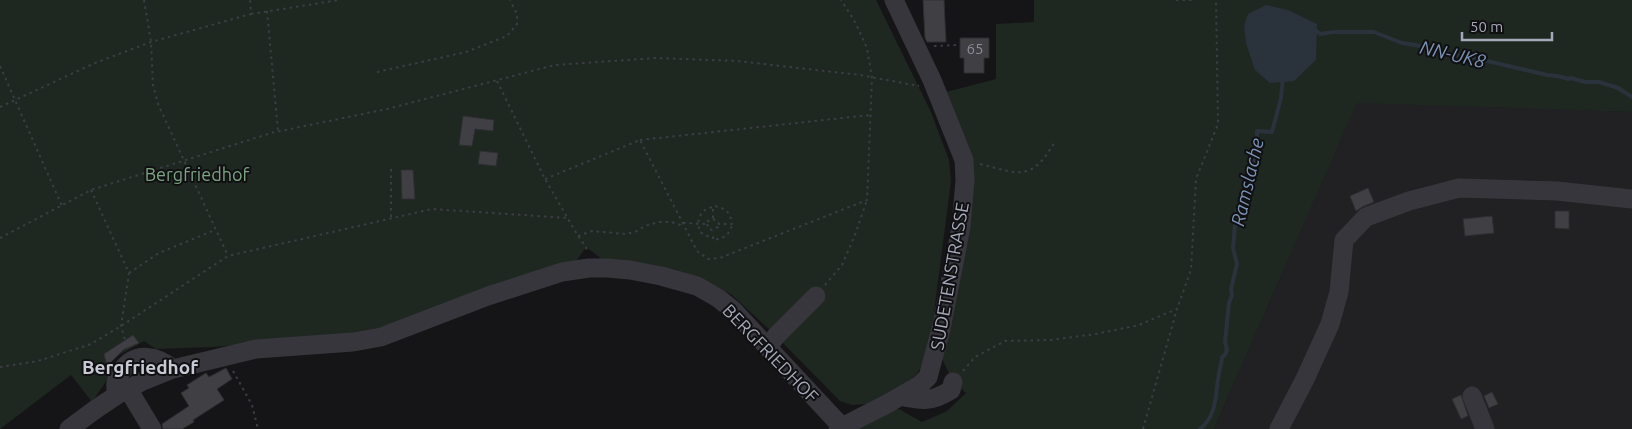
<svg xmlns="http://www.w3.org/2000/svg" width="1632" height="429" viewBox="0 0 1632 429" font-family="Ubuntu,sans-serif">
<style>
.built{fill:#212124}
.green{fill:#1f2721}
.water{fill:#2a323c}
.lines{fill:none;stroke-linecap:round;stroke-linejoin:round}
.stream{stroke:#2a323c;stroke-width:4}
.building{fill:#3f3f44;stroke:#2f2f33}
.path{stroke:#3c3d43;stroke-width:2;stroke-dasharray:2.5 4;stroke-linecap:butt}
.minor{stroke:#36363c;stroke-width:19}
.labels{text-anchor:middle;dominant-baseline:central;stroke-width:4;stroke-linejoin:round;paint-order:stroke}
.number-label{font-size:15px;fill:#8c8e9b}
.park-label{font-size:18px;fill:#7ca483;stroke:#101012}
.street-label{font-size:18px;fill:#a6a9b8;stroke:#101012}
.water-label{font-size:19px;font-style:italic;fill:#7b93b5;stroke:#101012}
.neighbourhood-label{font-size:19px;font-weight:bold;fill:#c7c9d4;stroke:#101012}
</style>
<rect width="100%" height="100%" fill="#151517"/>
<path class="built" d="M 1357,102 L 1632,112 L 1632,429 L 1214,429 Z"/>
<path class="green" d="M 0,0 L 876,0 L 931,112 L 949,160 L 951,181 L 932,328 L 925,360 L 917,374 L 911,380 L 868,404 L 852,405 L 840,401 L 776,336 L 732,295 L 718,287 L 699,279 L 603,260 L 586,247 L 572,267 L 379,328 L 326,337 L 213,347 L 156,349 L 144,341 L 119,355 L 108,365 L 110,371 L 109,377 L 92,402 L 71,375 L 0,429 Z
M 1034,0 L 1632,0 L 1632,112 L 1357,103 L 1214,429 L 846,429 L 888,408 L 899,409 L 922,422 L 947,411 L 966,393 L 953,382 L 941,356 L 968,226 L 946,92 L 996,79 L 996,24 L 1034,22 Z"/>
<path class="water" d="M 1266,5 L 1288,10 L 1317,24 L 1316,60 L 1294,81 L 1270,83 L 1255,70 L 1246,43 L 1244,26 L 1248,14 Z"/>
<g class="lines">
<path class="stream" d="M 1314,29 L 1320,34 L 1333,32 L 1374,32 L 1402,43 L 1421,46 L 1423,49 L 1483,60 L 1547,75 C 1551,75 1564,77 1568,79 L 1571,78 L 1585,82 L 1599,82 L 1609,85 L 1618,88 L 1632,97
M 1200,429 C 1218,414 1215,394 1219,373 C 1220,367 1222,363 1222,357 L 1225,355 L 1227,350 L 1225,342 L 1229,303 L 1232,295 L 1231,289 L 1237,264 L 1233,248 L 1236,214 L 1238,208 L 1246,199 L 1251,178 L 1257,142 L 1257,131 L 1272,132 L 1281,98 L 1283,77"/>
</g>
<path class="building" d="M 923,0 L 944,0 L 946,42 L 927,42 L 925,38 Z
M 960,38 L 989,38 L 989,58 L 984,58 L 984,73 L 964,73 L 964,58 L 960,58 Z
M 463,116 L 494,120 L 493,131 L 475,129 L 472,146 L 459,145 Z
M 480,151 L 498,153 L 496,166 L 478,164 Z
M 401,170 L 413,170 L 415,199 L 402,199 Z
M 1368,188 L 1374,202 L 1362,207 L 1356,211 L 1350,196 Z
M 1555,211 L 1569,211 L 1569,229 L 1555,228 Z
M 1492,216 L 1494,233 L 1465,236 L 1463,219 Z
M 133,335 L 139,343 L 123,350 L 107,366 L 104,354 Z
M 226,368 L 232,379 L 217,389 L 224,400 L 193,420 L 194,422 L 182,429 L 163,429 L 162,424 L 189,406 L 181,393 L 189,388 L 187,385 L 206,373 L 209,377 Z
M 1492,392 L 1498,404 L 1489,408 L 1484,396 Z
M 1461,395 L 1468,416 L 1461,419 L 1452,399 Z"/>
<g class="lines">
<path class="path" d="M 144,0 L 151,42 L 153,85 L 158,104 L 228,256
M 1176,0 L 1195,0
M 267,11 L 278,131
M 251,14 L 339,0
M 934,46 L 958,45
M 0,66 L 62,206
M 377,72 L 466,52 L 507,36 L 517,24 L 517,14 L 510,0
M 497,81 L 545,179 L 578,236 L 586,247 L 587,253
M 0,107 L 95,63 L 151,42 L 251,14 L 250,0
M 640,140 L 870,115
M 980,164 C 1020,174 1031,182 1054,143
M 391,169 L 391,219
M 545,179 L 640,140 L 697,251 L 708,259 L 720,258 L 735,252 L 867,200 L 872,78 L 867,48 L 854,20 L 841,0
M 91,190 L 129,273 L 121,326 L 125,340
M 713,218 L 713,207
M 683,223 L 707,224 L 708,221 L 713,219 L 717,221 L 719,224 L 732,224 C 731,213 725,207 713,206 L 713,207 C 700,209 696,220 700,232 L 707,236 L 713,237 L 713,240 C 723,239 730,235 732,224
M 707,224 L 709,229 L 712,230 L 718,227 L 719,224
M 578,236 L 592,231 L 625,234 L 635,232 L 645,226 L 659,222 L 671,222 L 684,226
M 0,238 L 91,190 L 271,133 L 387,109 L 555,65 L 656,58 L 738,61 L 860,75 L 919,86
M 129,273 L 159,253 L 215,230
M 825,285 L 842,265 L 855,235 L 867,200
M 0,367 L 38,361 L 91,344 L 121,326 L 228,256 L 432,209 L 568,218
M 233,371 L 252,405 L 258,429
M 963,371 L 975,357 L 1005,341 L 1050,340 L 1096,334 L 1139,325 L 1177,309 L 1191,270 L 1196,179 L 1218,124 L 1216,0
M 1143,429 L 1177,309"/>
<path class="minor" d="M 768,347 L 776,336 L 816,296
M 128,389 L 152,429
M 117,395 C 117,392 115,387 116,383 C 116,378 120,373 123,369 C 136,351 158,356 173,369
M 901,396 C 922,401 932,402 951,390 L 953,382
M 1472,396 L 1485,429
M 69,429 L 96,409 L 117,395 L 143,381 L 173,369 L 256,349 L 353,342 L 381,337 L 488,296 L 562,272 L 589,268 L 607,268 L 630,270 L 661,276 L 697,286 L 718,298 L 733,310 L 842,427
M 838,429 L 885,405 L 920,385 L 928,377 L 941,329 L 961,227 L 965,180 L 964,160 L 932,80 L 894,0
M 1279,429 L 1305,379 L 1330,324 L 1339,292 L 1344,240 L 1366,217 L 1409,201 L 1459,188 L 1557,191 L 1632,199"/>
</g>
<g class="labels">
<g class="number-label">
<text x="975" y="48">65</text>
</g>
<g class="park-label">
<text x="197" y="174">Bergfriedhof</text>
</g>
<g class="street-label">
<text transform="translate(949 276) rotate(-80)">SUDETENSTRASSE</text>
<text transform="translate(771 353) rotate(46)">BERGFRIEDHOF</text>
</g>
<g class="water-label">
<text transform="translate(1453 54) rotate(13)">NN-UK8</text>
<text transform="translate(1247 182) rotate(-77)">Ramslache</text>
</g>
<g class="neighbourhood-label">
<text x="140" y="367">Bergfriedhof</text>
</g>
</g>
<path d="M1462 32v8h90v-8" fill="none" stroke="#a6a9b8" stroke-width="2.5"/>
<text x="1470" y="32" font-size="15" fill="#a6a9b8" stroke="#101012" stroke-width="4" paint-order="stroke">50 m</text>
</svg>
